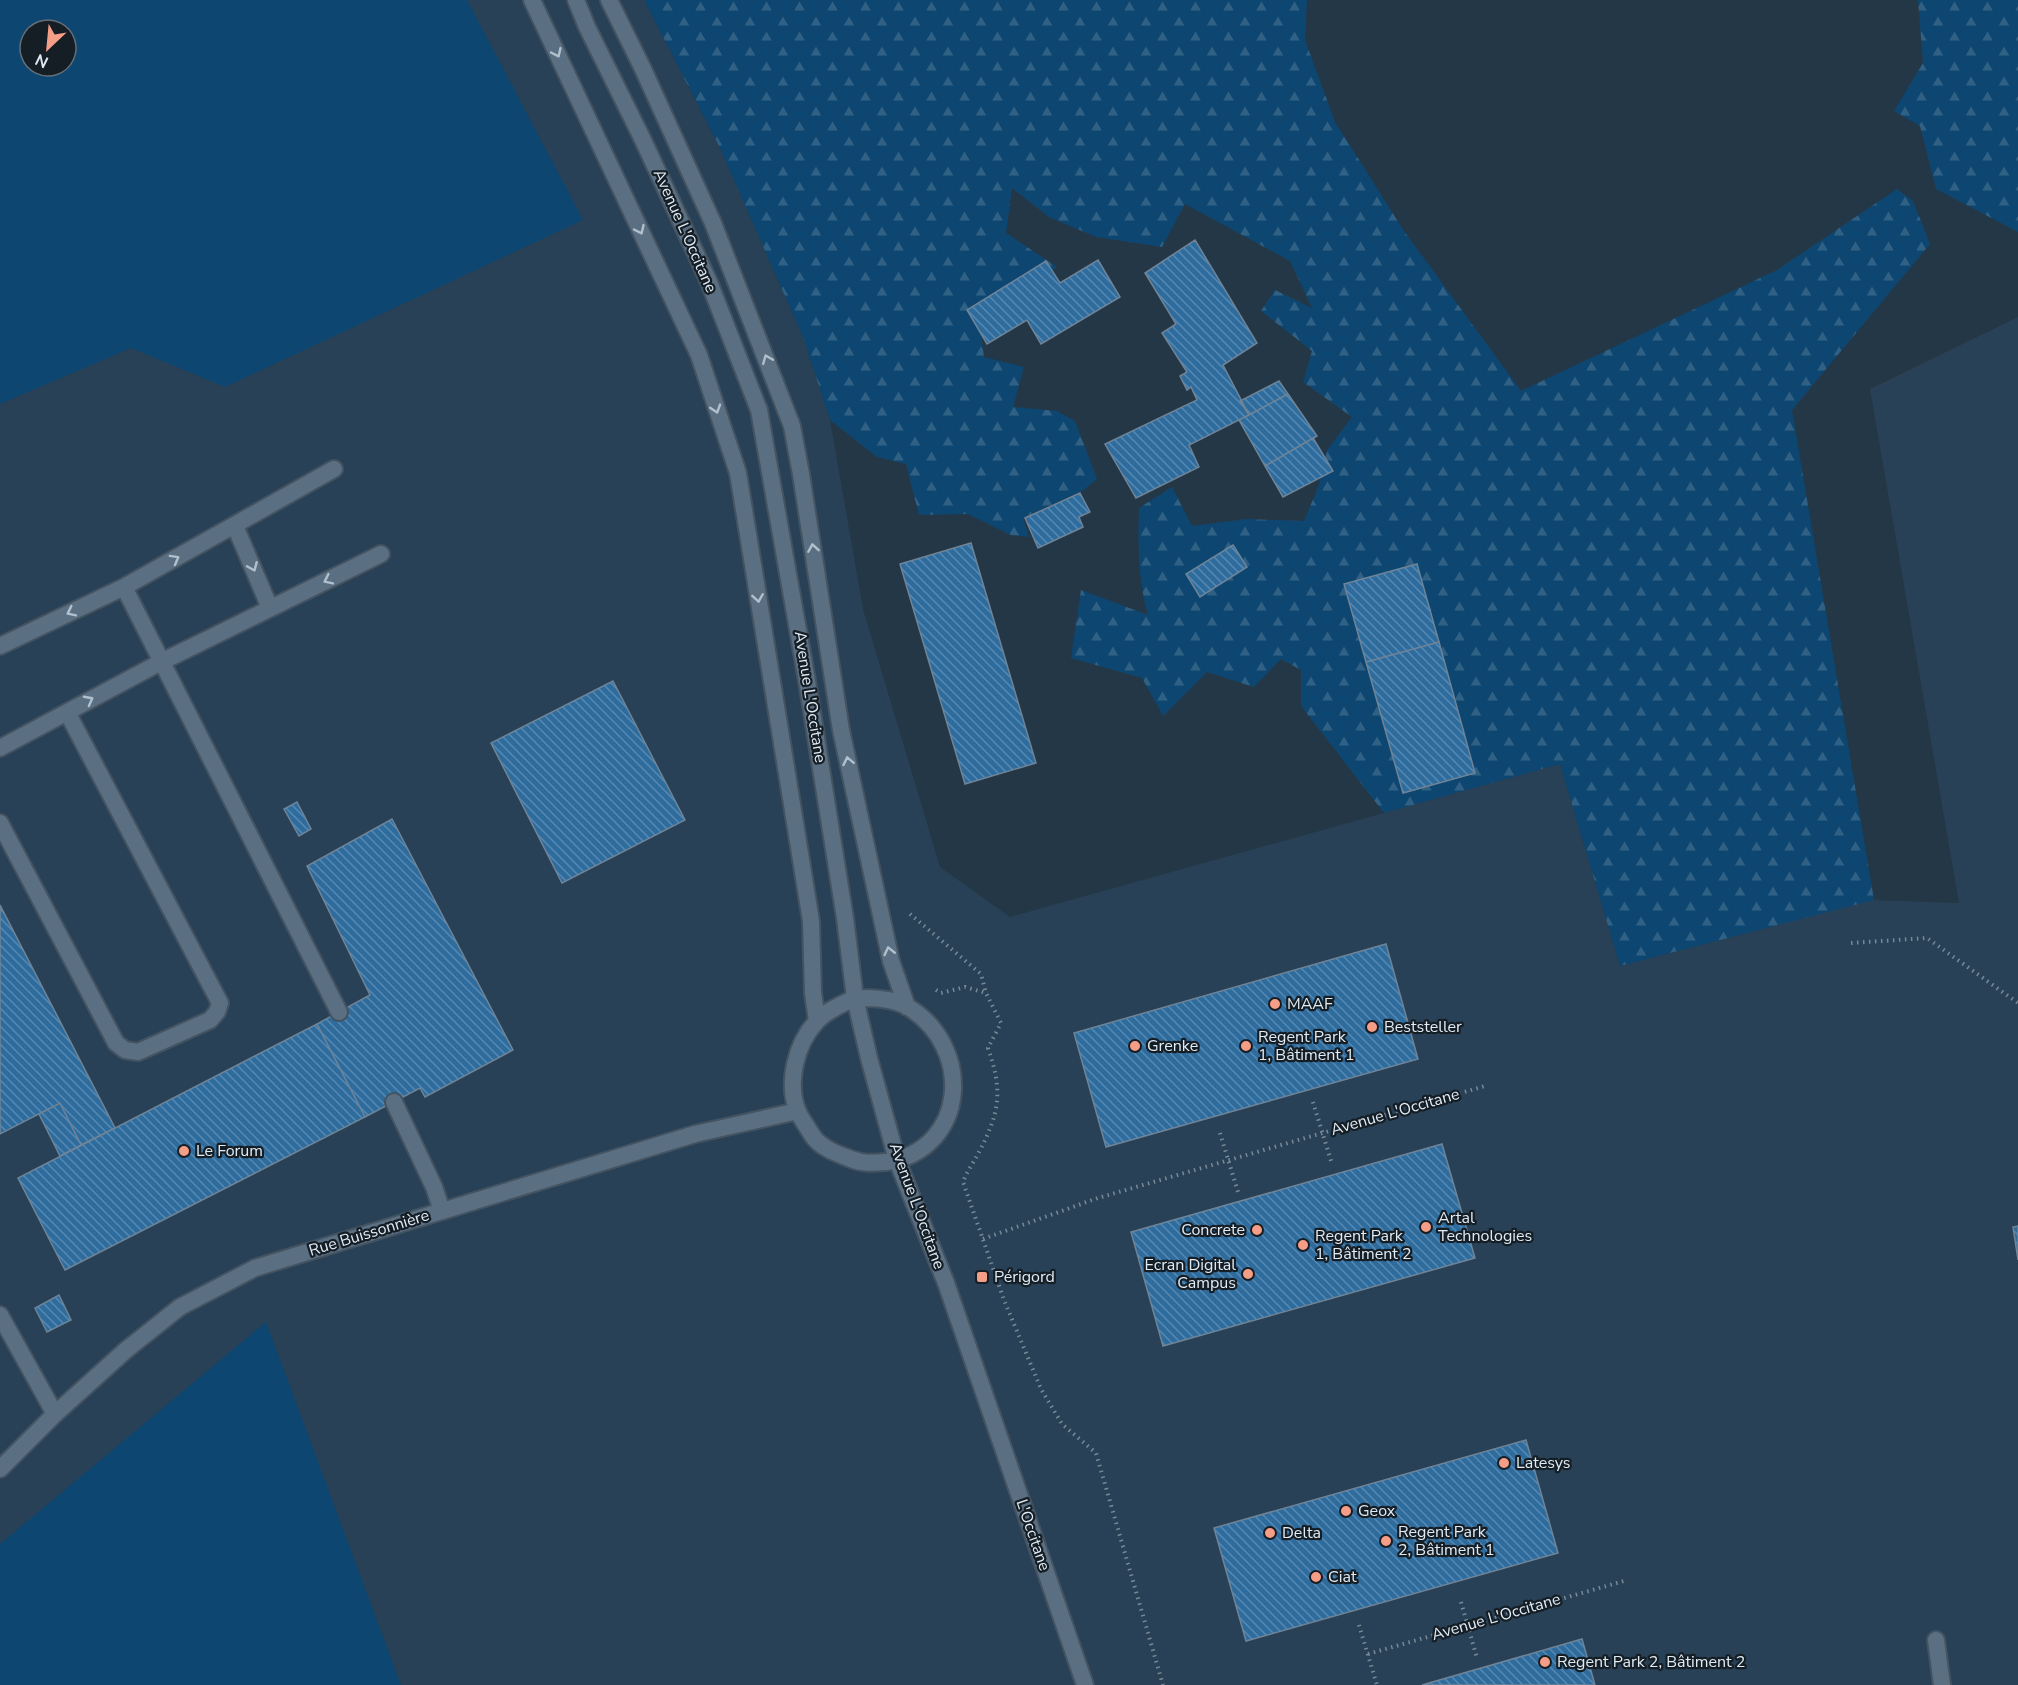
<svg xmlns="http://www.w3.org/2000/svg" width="2018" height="1685" viewBox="0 0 2018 1685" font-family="'Nunito Sans',sans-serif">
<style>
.built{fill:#284156;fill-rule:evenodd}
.grass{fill:#0d4670;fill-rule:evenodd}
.forest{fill:url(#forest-firs)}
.building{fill:url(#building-back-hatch);stroke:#6f8497;stroke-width:1.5}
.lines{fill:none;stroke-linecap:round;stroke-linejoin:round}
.service-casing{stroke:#435361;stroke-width:20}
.minor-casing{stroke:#435361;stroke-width:20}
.path{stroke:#798996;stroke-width:4;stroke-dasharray:1.5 4.5;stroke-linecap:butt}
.service{stroke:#5b6f82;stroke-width:16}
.minor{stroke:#5b6f82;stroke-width:16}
.oneway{stroke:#b1c0cd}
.poi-dot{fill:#f49e87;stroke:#151d25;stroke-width:2}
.labels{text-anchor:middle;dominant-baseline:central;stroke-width:4.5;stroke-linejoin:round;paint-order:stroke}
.street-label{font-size:16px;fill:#dfebf5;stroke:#151d25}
.poi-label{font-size:16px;fill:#dfebf5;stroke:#151d25;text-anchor:start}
</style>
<defs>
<pattern id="forest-firs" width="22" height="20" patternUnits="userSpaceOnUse" patternTransform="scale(1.5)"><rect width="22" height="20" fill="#0d4670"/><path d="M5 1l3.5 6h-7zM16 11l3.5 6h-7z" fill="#306185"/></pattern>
<pattern id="building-back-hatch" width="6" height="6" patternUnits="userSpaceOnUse" patternTransform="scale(1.5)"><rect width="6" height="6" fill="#2f6c9e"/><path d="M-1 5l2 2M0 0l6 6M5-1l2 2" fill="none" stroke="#5788b1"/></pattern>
</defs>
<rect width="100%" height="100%" fill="#243747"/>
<path class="built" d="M 0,0 L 644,0 L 718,144 L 803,337 L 830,420 L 863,609 L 940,867 L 1010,917 L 1560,764 L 1620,966 L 1871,900 L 1959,903 L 1870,389 L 2018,317 L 2018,1685 L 0,1685 ZM 30,30 L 66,30 L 66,66 L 30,66 Z"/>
<path class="grass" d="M 0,0 L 467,0 L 583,220 L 225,387 L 131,348 L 0,404 ZM 30,30 L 66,30 L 66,66 L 30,66 Z
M 266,1322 L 401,1685 L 0,1685 L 0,1544 Z"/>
<path class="forest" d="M 644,0 L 1307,0 L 1305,40 L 1335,122 L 1404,231 L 1521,391 L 1777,270 L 1897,189 L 1913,201 L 1930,244 L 1792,410 L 1874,900 L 1620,966 L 1560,764 L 1384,813 L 1301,706 L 1301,670 L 1281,659 L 1254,687 L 1207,672 L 1163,716 L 1142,678 L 1071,658 L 1081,590 L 1148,615 C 1138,580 1138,545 1139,508 L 1172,487 L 1192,526 L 1247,519 L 1304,521 L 1319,485 L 1327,450 L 1352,417 L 1303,382 L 1312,351 L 1261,311 L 1275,290 L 1312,308 L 1290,261 L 1185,204 L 1162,247 L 1096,237 L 1049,217 L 1012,188 L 1006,233 L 1057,267 L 981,334 L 984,357 L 1024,367 L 1013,407 L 1057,411 L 1075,421 L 1097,479 L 1082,491 L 1023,518 L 1029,537 L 1011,535 L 968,514 L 919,515 L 906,464 L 877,457 L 830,420 L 803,337 L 718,144 Z
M 1918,0 L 2018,0 L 2018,232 L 1936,189 L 1920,126 L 1894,111 L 1923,63 Z"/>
<path class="building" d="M 1195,240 L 1257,343 L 1223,365 L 1249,415 L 1189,445 L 1199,467 L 1136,498 L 1105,444 L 1197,400 L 1191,387 L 1187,390 L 1180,376 L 1187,372 L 1162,333 L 1176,324 L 1145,273 Z
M 1098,260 L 1120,297 L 1041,344 L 1027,320 L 987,344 L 967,310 L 1046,261 L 1060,283 Z
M 1279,381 L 1288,394 L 1249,415 L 1240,401 Z
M 1288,394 L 1317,436 L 1265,466 L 1239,420 Z
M 1313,438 L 1333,471 L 1283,497 L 1265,466 Z
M 1080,493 L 1090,512 L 1079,517 L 1083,527 L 1038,548 L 1025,518 Z
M 971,543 L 1036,763 L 965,784 L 900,564 Z
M 1233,545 L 1247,567 L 1200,597 L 1186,574 Z
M 1417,564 L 1439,642 L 1366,662 L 1344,584 Z
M 1439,642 L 1475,773 L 1403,793 L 1366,662 Z
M 613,681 L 685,820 L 562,883 L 491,743 Z
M 297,802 L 311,829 L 299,836 L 284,809 Z
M 392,819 L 513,1050 L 425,1097 L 420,1088 L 365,1117 L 317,1024 L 370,995 L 307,866 Z
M 0,905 L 115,1128 L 81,1145 L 60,1103 L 0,1134 Z
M 1386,944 L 1418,1059 L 1106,1147 L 1074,1033 Z
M 317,1024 L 365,1117 L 65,1270 L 18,1178 Z
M 60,1103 L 81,1145 L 60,1156 L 39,1114 Z
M 1442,1144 L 1475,1258 L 1163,1346 L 1131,1232 Z
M 2018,1226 L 2018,1260 L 2013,1227 Z
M 59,1295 L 71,1320 L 47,1332 L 35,1308 Z
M 1526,1440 L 1558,1553 L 1246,1641 L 1214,1528 Z
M 1582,1639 L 1595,1685 L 1422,1685 Z"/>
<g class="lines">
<g class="service-casing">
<path id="service" d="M 576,0 L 587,27 L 642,138 L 709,282 L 759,410 L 807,681 L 845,918 L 855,998 L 869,1058 L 897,1160 L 946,1283 L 1085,1685
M 235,526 L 270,608
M 124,587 L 339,1012
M 0,646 L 124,587 L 334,469
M 0,748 L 161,662 L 381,554
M 0,823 L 116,1043 L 125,1050 L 138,1052 L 210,1020 L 217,1012 L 220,1003 L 67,712
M 394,1102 L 434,1187 L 442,1211
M 0,1315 L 55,1414"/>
</g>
<g class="minor-casing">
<path id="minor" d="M 532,0 L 699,355 L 738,473 L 811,921 L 813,993 L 817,1021
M 609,0 L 643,69 L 713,223 L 792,426 L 801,474 L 841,730 L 891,961 L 907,1007
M 855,998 C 873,998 892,998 908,1007 C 974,1047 968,1149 887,1162 C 874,1163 863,1164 851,1159 C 838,1154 820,1148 812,1135 C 808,1128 802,1120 798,1112 C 786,1083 796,1044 816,1022 C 826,1011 842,1004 855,998 Z
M 0,1469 L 55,1414 L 126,1350 L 180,1307 L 255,1268 L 695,1134 L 798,1111
M 1936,1640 L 1942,1685"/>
</g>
<path class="path" d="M 910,914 L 981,974 L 986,993
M 1851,943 L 1927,938 L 2018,1003
M 936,990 L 941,993 L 965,987 L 986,993 L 1001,1023 L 988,1048 C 1003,1091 1000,1112 979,1152 C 974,1162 967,1171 963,1182 L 1004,1300 L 1041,1389 L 1062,1424 L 1096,1453 L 1163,1685
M 1313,1102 L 1332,1164
M 1220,1133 L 1238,1192
M 983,1239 L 1098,1198 L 1485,1086
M 1461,1602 L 1477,1658
M 1359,1625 L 1377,1685
M 1368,1654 L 1624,1581"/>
<use href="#service" class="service"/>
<use href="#minor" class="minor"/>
</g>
<defs><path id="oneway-chevron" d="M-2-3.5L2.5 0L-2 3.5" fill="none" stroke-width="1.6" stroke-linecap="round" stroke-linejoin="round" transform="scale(1.5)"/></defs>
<g class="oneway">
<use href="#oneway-chevron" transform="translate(557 53) rotate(65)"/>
<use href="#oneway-chevron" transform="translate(640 230) rotate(65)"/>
<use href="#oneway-chevron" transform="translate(767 359) rotate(-112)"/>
<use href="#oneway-chevron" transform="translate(716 409) rotate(72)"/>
<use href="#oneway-chevron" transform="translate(813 548) rotate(-99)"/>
<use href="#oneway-chevron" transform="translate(175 559) rotate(-29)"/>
<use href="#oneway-chevron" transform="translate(253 567) rotate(67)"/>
<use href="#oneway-chevron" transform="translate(328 580) rotate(154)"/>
<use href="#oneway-chevron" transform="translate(758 598) rotate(81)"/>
<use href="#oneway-chevron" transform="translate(71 612) rotate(154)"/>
<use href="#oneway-chevron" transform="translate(89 700) rotate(-28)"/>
<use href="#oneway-chevron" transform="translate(848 761) rotate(-102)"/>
<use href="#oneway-chevron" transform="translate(889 951) rotate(-103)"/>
</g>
<g class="poi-dot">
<circle cx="1275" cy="1004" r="6"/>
<circle cx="1372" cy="1027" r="6"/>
<circle cx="1135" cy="1046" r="6"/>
<circle cx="1246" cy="1046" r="6"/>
<circle cx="184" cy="1151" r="6"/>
<circle cx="1426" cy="1227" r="6"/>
<circle cx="1257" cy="1230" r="6"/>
<circle cx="1303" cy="1245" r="6"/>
<circle cx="1248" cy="1274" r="6"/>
<rect x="976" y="1271" width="12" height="12" rx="3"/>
<circle cx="1504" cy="1463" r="6"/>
<circle cx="1346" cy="1511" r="6"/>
<circle cx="1270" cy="1533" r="6"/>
<circle cx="1386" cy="1541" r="6"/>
<circle cx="1316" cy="1577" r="6"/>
<circle cx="1545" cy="1662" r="6"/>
</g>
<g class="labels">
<g class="street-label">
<text transform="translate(685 231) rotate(66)">Avenue L'Occitane</text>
<text transform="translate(810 697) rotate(81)">Avenue L'Occitane</text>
<text transform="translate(1395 1112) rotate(-16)">Avenue L'Occitane</text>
<text transform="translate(917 1206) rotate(70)">Avenue L'Occitane</text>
<text transform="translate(369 1233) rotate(-17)">Rue Buissonnière</text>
<text transform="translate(1033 1535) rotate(71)">L'Occitane</text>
<text transform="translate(1496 1617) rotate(-16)">Avenue L'Occitane</text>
</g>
<g class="poi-label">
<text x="1287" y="1004">MAAF</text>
<text x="1384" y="1027">Beststeller</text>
<text x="1258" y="1037">Regent Park<tspan x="1258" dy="18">1, Bâtiment 1</tspan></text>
<text x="1147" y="1046">Grenke</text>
<text x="196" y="1151">Le Forum</text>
<text x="1438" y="1218">Artal<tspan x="1438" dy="18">Technologies</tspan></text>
<text x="1245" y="1230" text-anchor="end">Concrete</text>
<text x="1315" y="1236">Regent Park<tspan x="1315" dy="18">1, Bâtiment 2</tspan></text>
<text x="1236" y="1265" text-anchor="end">Ecran Digital<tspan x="1236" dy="18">Campus</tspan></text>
<text x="994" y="1277">Périgord</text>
<text x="1516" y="1463">Latesys</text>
<text x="1358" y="1511">Geox</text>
<text x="1398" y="1532">Regent Park<tspan x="1398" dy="18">2, Bâtiment 1</tspan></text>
<text x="1282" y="1533">Delta</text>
<text x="1328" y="1577">Ciat</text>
<text x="1557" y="1662">Regent Park 2, Bâtiment 2</text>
</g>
</g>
<g transform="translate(48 48) rotate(206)"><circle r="28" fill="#151d25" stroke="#666f78" stroke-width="1.5"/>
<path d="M0-4.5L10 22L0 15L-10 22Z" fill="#f49e87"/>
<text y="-9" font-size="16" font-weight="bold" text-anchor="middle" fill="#dfebf5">N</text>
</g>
</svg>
